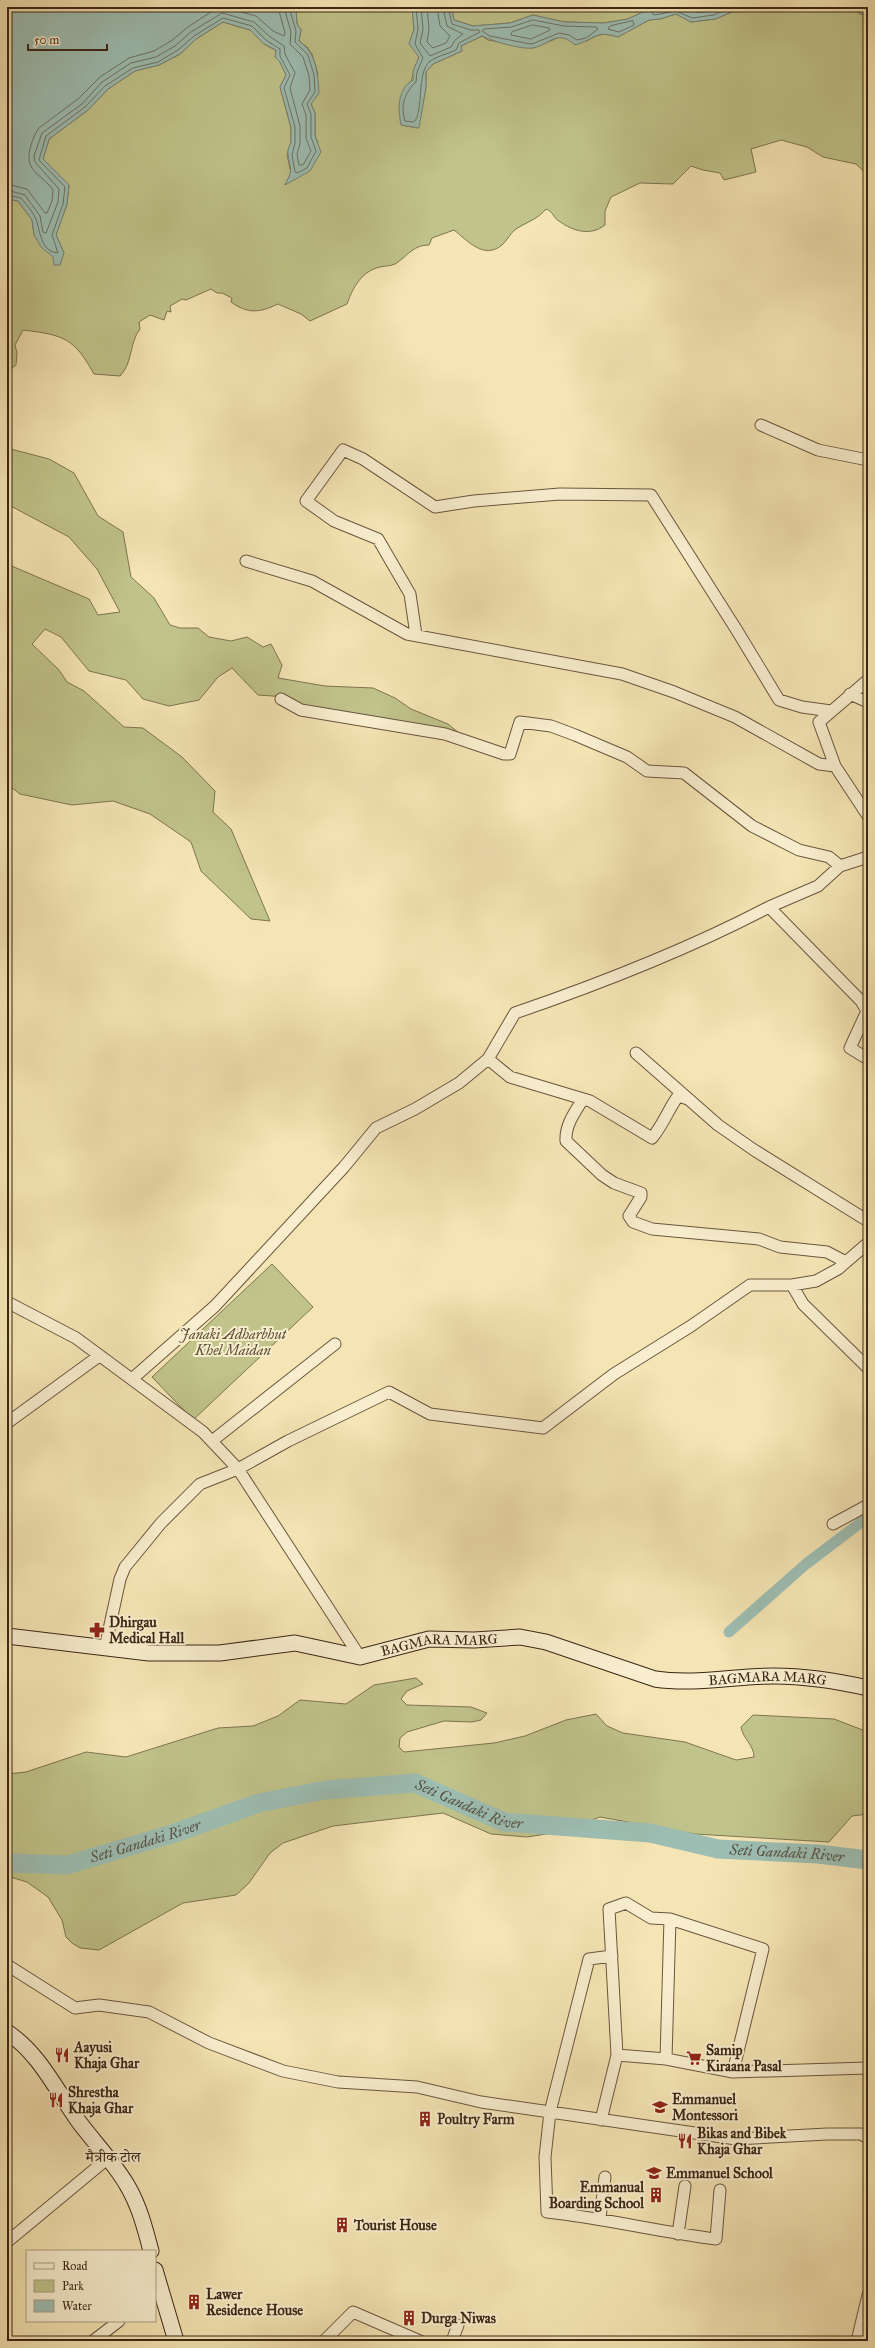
<svg xmlns="http://www.w3.org/2000/svg" width="875" height="2348" viewBox="0 0 875 2348" font-family="'IM FELL Great Primer','Noto Serif Devanagari',serif">
<style>
.green{fill:#c0c38a;stroke:#7e7450}
.water{fill:#9dbeb3;stroke:#768174}
.lines{fill:none;stroke-linecap:round;stroke-linejoin:round}
.shore{stroke:#6c7264;stroke-width:1}
.canal{stroke:#9dbeb3;stroke-width:11}
.river{stroke:#9dbeb3;stroke-width:19}
.minor-casing{stroke:#6a563e;stroke-width:13}
.secondary-casing{stroke:#3b2616;stroke-width:17}
.minor{stroke:#f8eece;stroke-width:11}
.secondary{stroke:#f8eece;stroke-width:15}
.labels{text-anchor:middle;dominant-baseline:central;stroke-width:4;stroke-linejoin:round;paint-order:stroke}
.park-label{font-size:14px;font-style:italic;fill:#5c4d33;stroke:#f8eece}
.poi-label{font-size:14px;font-weight:bold;fill:#3b2616;stroke:#f8eece;text-anchor:start}
.street-label{font-size:14px;fill:#3b2616;stroke:#f8eece}
.water-label{font-size:15px;font-style:italic;fill:#585445;stroke:#f8eece}
.neighbourhood-label{font-size:15px;fill:#3b2616;stroke:#f8eece}
</style>
<rect width="100%" height="100%" fill="#f5e5b4"/>
<filter id="stains"><feTurbulence type="fractalNoise" baseFrequency=".005" numOctaves="4"/><feColorMatrix values="0 0 0 0 .2 0 0 0 0 .09 0 0 0 0 .02 0 0 0 .5 -.17"/></filter>
<radialGradient id="worn" r=".72"><stop offset=".6" stop-color="#630" stop-opacity="0"/><stop offset="1" stop-color="#630" stop-opacity=".3"/></radialGradient>
<path class="green" d="M 290,7 L 412,7 L 414,29 L 412,41 L 419,57 C 410,78 407,103 401,125 L 418,128 L 426,87 L 426,72 L 433,64 L 462,51 L 461,46 L 482,36 L 488,40 L 533,48 L 560,37 L 587,41 C 599,33 605,33 618,37 L 649,20 L 660,19 L 676,14 L 691,22 L 715,19 L 744,7 L 850,7 L 860,14 L 868,15 L 868,175 L 856,164 L 823,157 L 807,147 L 781,140 L 751,149 L 756,172 L 724,180 L 720,173 L 703,170 L 691,166 L 673,184 L 640,183 L 611,197 L 605,211 L 605,225 C 591,236 574,232 559,221 C 553,218 554,212 546,209 C 538,219 527,222 516,229 C 510,233 507,241 502,245 C 484,260 468,241 454,230 L 432,238 L 429,245 C 414,245 409,254 398,262 C 394,266 385,266 380,267 C 362,271 353,287 347,304 L 310,321 L 301,314 L 278,304 C 259,313 248,314 231,302 L 232,298 L 222,293 L 217,293 L 211,289 L 186,300 L 182,299 L 170,306 L 171,312 L 167,311 L 164,320 L 150,315 L 139,322 L 140,329 C 129,343 133,363 120,376 L 94,374 C 74,338 64,335 23,330 L 15,345 L 17,353 L 16,365 L 7,372 L 7,199 L 18,201 L 32,220 L 34,235 L 53,257 L 64,253 L 56,235 L 67,204 L 69,185 L 43,159 L 49,139 L 88,110 L 108,89 L 135,71 L 159,65 L 180,54 L 196,39 L 223,22 L 250,30 L 264,44 L 277,51 L 275,57 L 280,62 L 286,75 L 280,87 L 291,128 L 291,143 L 287,155 L 291,173 L 285,185 L 318,142 L 315,136 L 315,113 L 311,104 L 318,74 L 312,54 L 307,47 L 299,41 L 301,30 L 297,24 L 296,10 Z
M 451,7 L 653,7 L 628,19 L 604,23 L 564,22 L 533,15 L 510,23 L 473,26 L 454,20 Z
M 7,448 L 49,459 L 74,473 L 98,516 L 123,532 L 131,577 L 154,598 L 170,625 L 180,628 L 198,628 L 209,637 L 231,641 L 247,637 L 263,647 L 271,644 L 282,665 L 278,678 L 325,686 L 373,688 L 395,698 L 411,709 L 448,724 L 465,738 L 303,708 L 286,697 L 258,695 L 232,668 L 218,677 L 199,700 L 169,706 L 143,699 L 126,680 L 89,671 L 61,637 L 45,629 L 32,644 L 59,670 L 67,682 L 84,691 L 124,727 L 143,728 L 182,757 L 215,791 L 213,812 L 231,829 L 270,921 L 251,919 L 201,871 L 191,842 L 150,814 L 113,801 L 72,805 L 20,794 L 7,784 L 7,564 L 89,599 L 98,615 L 120,612 L 97,569 L 69,537 L 7,504 Z
M 272,1264 L 313,1307 L 193,1420 L 152,1377 Z
M 416,1678 L 423,1684 L 407,1691 L 401,1699 L 407,1705 L 471,1707 L 487,1713 L 481,1720 L 472,1722 L 444,1721 L 407,1732 L 400,1738 L 399,1747 L 404,1752 L 494,1743 L 525,1736 L 566,1720 L 596,1714 L 607,1726 L 623,1733 L 685,1742 L 736,1760 L 754,1757 C 754,1745 743,1739 741,1727 L 753,1715 L 834,1719 L 868,1732 L 868,1814 L 852,1816 L 829,1842 L 695,1834 L 600,1817 L 553,1833 L 527,1837 L 491,1834 L 443,1813 L 333,1826 L 283,1843 L 270,1853 L 249,1883 L 236,1895 L 183,1903 L 99,1950 L 80,1948 L 72,1943 L 66,1937 L 62,1920 L 48,1897 L 27,1882 L 7,1876 L 7,1774 L 26,1772 L 86,1752 L 126,1757 L 218,1728 L 253,1726 L 278,1716 L 300,1700 L 346,1704 L 374,1685 Z"/>
<path class="water" d="M 7,7 L 290,7 L 296,10 L 297,24 L 301,30 L 299,41 C 316,52 318,74 319,93 L 311,104 L 315,113 L 315,136 L 321,152 L 310,171 L 285,185 C 286,182 289,178 290,174 C 293,163 283,153 291,143 L 291,127 L 280,87 L 286,75 L 280,62 L 275,57 L 276,50 L 264,44 L 250,30 L 223,22 L 196,39 L 180,54 L 159,65 L 135,71 L 108,89 L 88,110 L 49,139 L 43,159 L 69,185 L 67,204 L 56,235 L 64,253 L 60,265 L 54,265 L 53,257 L 41,247 L 34,235 L 32,220 L 18,201 L 7,199 Z
M 412,7 L 451,7 L 454,20 L 473,26 L 510,23 L 533,15 L 564,22 L 604,23 L 628,19 L 653,7 L 744,7 L 715,19 L 691,22 L 676,14 L 660,19 L 649,20 L 618,37 C 595,30 596,39 575,45 C 557,29 551,44 533,48 C 522,50 492,41 482,36 L 461,46 L 462,51 L 433,64 L 426,72 L 426,87 L 419,128 L 401,125 C 398,109 397,89 413,80 L 413,71 L 419,57 L 409,44 L 414,29 Z
M 850,7 L 868,7 L 868,15 L 860,14 Z"/>
<g class="lines">
<path class="shore" d="M 416,7 L 418,29 L 415,44 L 423,58 L 417,72 L 416,82 C 405,92 400,105 405,121 L 414,122 C 424,112 416,73 430,61 C 437,56 448,54 456,50 L 459,43 L 480,32 L 479,30 L 471,30 L 452,24 L 448,7
M 421,7 L 423,29 L 420,43 L 430,56 L 451,47 L 455,40 L 463,34 L 447,26 L 443,7
M 427,7 L 429,29 L 427,42 L 433,48 L 446,43 L 450,36 L 440,26 L 437,7
M 655,7 L 652,13 L 654,15 L 676,11 L 692,18 L 714,15 L 730,7
M 681,7 C 694,14 706,14 719,7
M 533,20 L 564,26 L 596,27 L 598,29 L 586,38 L 577,40 L 569,35 L 559,33 L 532,44 L 525,43 L 490,36 L 482,31 L 484,29 L 511,27 Z
M 633,21 L 634,25 L 619,32 L 608,29 L 610,26 Z
M 533,25 L 549,28 L 550,30 L 531,39 L 511,35 L 512,32 Z
M 7,184 L 27,189 L 45,213 L 47,213 L 52,201 L 53,190 C 40,172 23,172 31,145 C 33,139 35,133 39,128 L 78,99 L 100,77 L 129,58 L 154,51 L 171,41 L 188,27 L 217,8 L 226,8 L 256,16 L 273,31 L 284,36 L 285,33 L 278,7
M 7,190 L 25,195 L 40,216 L 43,232 L 46,233 L 58,202 L 59,189 L 35,162 L 34,156 L 42,133 L 82,104 L 102,82 L 131,63 L 156,57 L 175,46 L 191,32 L 222,13 L 254,22 L 269,36 L 284,46 L 285,54 L 295,73 L 290,88 L 300,126 L 300,144 L 297,154 L 299,165 L 303,165 L 311,151 L 306,138 L 306,115 L 302,104 L 310,90 L 309,76 L 303,57 L 290,44 L 291,32 L 284,7
M 7,195 L 21,198 C 26,204 33,212 36,219 C 40,231 41,252 58,253 L 52,235 L 63,204 L 65,187 L 39,160 L 46,136 L 85,107 L 105,86 L 133,68 L 158,62 L 178,50 L 194,36 L 223,18 L 252,26 L 266,40 L 280,49 L 280,56 L 290,75 L 284,88 L 295,127 L 295,143 L 292,155 L 295,172 L 297,173 L 307,168 L 316,151 L 311,137 L 311,114 L 307,104 L 315,92 L 314,75 L 308,55 L 295,42 L 296,31 L 289,7"/>
<path class="canal" d="M 729,1632 L 806,1564 L 868,1517"/>
<path class="river" id="s1" d="M 7,1863 L 67,1865 L 175,1833 L 259,1803 L 325,1790 L 415,1783 L 504,1822 L 650,1833 L 718,1849 L 818,1854 L 868,1860"/>
<g class="minor-casing">
<path id="minor" d="M 761,425 L 818,450 L 868,460
M 246,561 L 312,581 L 407,634 L 622,674 L 674,692 L 735,717 L 819,764 L 835,766
M 416,635 L 410,594 L 378,539 L 334,521 L 306,501 L 343,450 L 363,459 L 435,507 L 474,501 L 560,494 L 651,495 L 736,629 L 779,700 L 802,707 L 831,711
M 868,680 L 819,722 L 835,766 L 868,816
M 850,694 L 868,702
M 281,699 L 301,710 L 445,734 L 504,754 L 510,754 L 520,722 L 551,726 L 575,735 L 627,757 L 647,771 L 684,773 L 752,826 L 799,850 L 829,857 L 840,866
M 868,857 L 840,866 L 818,886 L 769,907 L 861,1001 L 867,1011 L 850,1048 L 868,1059
M 636,1053 L 718,1125 L 754,1150 L 868,1221
M 583,1099 C 575,1112 565,1125 566,1141 L 602,1175 L 614,1183 L 641,1193 L 641,1197 L 629,1216 L 633,1222 L 652,1229 L 759,1239 L 780,1247 L 827,1252 L 846,1262
M 688,1099 L 678,1096 C 668,1110 663,1125 652,1138 L 590,1101 L 510,1077 L 488,1059 L 515,1013 C 602,983 687,950 769,907
M 792,1285 L 803,1304 L 868,1368
M 7,1302 L 76,1338 L 203,1432 L 238,1469 L 360,1657
M 132,1379 L 215,1306 L 344,1167 L 376,1128 L 415,1109 L 459,1083 L 488,1059
M 7,1423 L 99,1356
M 212,1441 L 335,1344
M 833,1524 L 868,1505
M 105,1648 L 120,1579 L 125,1567 L 161,1523 L 200,1484 L 238,1469 L 288,1441 L 389,1392 L 430,1414 L 543,1428 L 614,1374 L 691,1326 L 750,1285 L 792,1285 L 816,1281 L 838,1269 L 868,1243
M 670,1919 L 666,2059 L 733,2072
M 612,1956 L 589,1959 L 550,2112 L 545,2157 L 547,2212 C 604,2218 659,2232 716,2239 L 720,2190
M 7,1965 L 75,2008 L 99,2005 L 149,2012 L 209,2043 L 283,2071 L 338,2082 L 417,2087 L 481,2102 L 736,2139 L 827,2134 L 861,2134 L 868,2138
M 617,2055 L 666,2059
M 601,2120 L 617,2055 L 609,1909 L 626,1903 L 651,1918 L 670,1919 L 763,1949 L 733,2072 L 868,2068
M 600,2218 L 605,2177
M 678,2234 L 685,2186
M 7,2242 L 107,2159
M 93,2341 L 119,2321
M 324,2341 L 353,2312 L 420,2341
M 452,2341 L 458,2325
M 857,2341 L 868,2295"/>
</g>
<g class="secondary-casing">
<g id="secondary">
<path id="s2" d="M 7,1636 L 149,1653 L 220,1653 L 295,1643 L 360,1657 L 429,1639 L 474,1640 L 520,1637 L 546,1642 L 655,1679 C 694,1685 735,1676 774,1676 C 805,1676 837,1681 868,1688"/>
<path d="M 7,2032 C 40,2054 56,2090 79,2122 C 94,2142 115,2164 127,2185 C 139,2205 145,2228 151,2251"/>
<path d="M 155,2270 L 176,2341"/>
</g>
</g>
<use href="#minor" class="minor"/>
<use href="#secondary" class="secondary"/>
</g>
<defs>
<g id="pharmacy-bare" transform="scale(1.2)"><path d="M-2-6h4v4h4v4h-4v4h-4v-4h-4v-4h4Z" fill="#8f2418" stroke="#f8eece" stroke-width="2.5" paint-order="stroke"/></g>
<g id="restaurant-bare" transform="scale(1.2)"><path d="M-5-6h1v4h1v-4h1v4h1v-4h1v5L-1.5 .5V6h-2V.5L-5-1ZM5-6V6H3V1.5H1.5Q1.5-4 5-6Z" fill="#8f2418" stroke="#f8eece" stroke-width="2.5" paint-order="stroke"/></g>
<g id="supermarket-bare" transform="scale(1.2)"><path d="M-6-5.5h2.5l.6 2H6L4.5 2H-2.5L-4.4-4H-6ZM-1.5 3.2a1.3 1.3 0 1 0 .1 0ZM3 3.2a1.3 1.3 0 1 0 .1 0Z" fill="#8f2418" stroke="#f8eece" stroke-width="2.5" paint-order="stroke"/></g>
<g id="school-bare" transform="scale(1.2)"><path d="M0-5L7-2L0 1L-7-2ZM-4 1L0 2.5L4 1V4Q0 6-4 4Z" fill="#8f2418" stroke="#f8eece" stroke-width="2.5" paint-order="stroke"/></g>
<g id="building-bare" transform="scale(1.2)"><path d="M-4-6H4V6H1V3H-1V6H-4ZM-2.5-4.3h1.7v1.8h-1.7ZM.8-4.3h1.7v1.8H.8ZM-2.5-1h1.7V.8h-1.7ZM.8-1h1.7V.8H.8Z" fill="#8f2418" stroke="#f8eece" stroke-width="2.5" paint-order="stroke"/></g>
</defs>
<g fill-rule="evenodd">
<use href="#pharmacy-bare" x="97" y="1630"/>
<use href="#restaurant-bare" x="62" y="2055"/>
<use href="#supermarket-bare" x="694" y="2058"/>
<use href="#restaurant-bare" x="56" y="2100"/>
<use href="#school-bare" x="660" y="2107"/>
<use href="#building-bare" x="425" y="2119"/>
<use href="#restaurant-bare" x="685" y="2141"/>
<use href="#school-bare" x="654" y="2173"/>
<use href="#building-bare" x="656" y="2195"/>
<use href="#building-bare" x="342" y="2225"/>
<use href="#building-bare" x="194" y="2302"/>
<use href="#building-bare" x="409" y="2318"/>
</g>
<g class="labels">
<g class="park-label">
<text x="233" y="1334">Janaki Adharbhut<tspan x="233" dy="16">Khel Maidan</tspan></text>
</g>
<g class="poi-label">
<text x="109" y="1622">Dhirgau<tspan x="109" dy="16">Medical Hall</tspan></text>
<text x="74" y="2047">Aayusi<tspan x="74" dy="16">Khaja Ghar</tspan></text>
<text x="706" y="2050">Samip<tspan x="706" dy="16">Kiraana Pasal</tspan></text>
<text x="68" y="2092">Shrestha<tspan x="68" dy="16">Khaja Ghar</tspan></text>
<text x="672" y="2099">Emmanuel<tspan x="672" dy="16">Montessori</tspan></text>
<text x="437" y="2119">Poultry Farm</text>
<text x="697" y="2133">Bikas and Bibek<tspan x="697" dy="16">Khaja Ghar</tspan></text>
<text x="666" y="2173">Emmanuel School</text>
<text x="644" y="2187" text-anchor="end">Emmanual<tspan x="644" dy="16">Boarding School</tspan></text>
<text x="354" y="2225">Tourist House</text>
<text x="206" y="2294">Lawer<tspan x="206" dy="16">Residence House</tspan></text>
<text x="421" y="2318">Durga Niwas</text>
</g>
<g class="street-label">
<text stroke="none"><textPath href="#s2" startOffset="437">BAGMARA MARG</textPath></text>
<text stroke="none"><textPath href="#s2" startOffset="773">BAGMARA MARG</textPath></text>
</g>
<g class="water-label">
<text stroke="none"><textPath href="#s1" startOffset="478">Seti Gandaki River</textPath></text>
<text stroke="none"><textPath href="#s1" startOffset="142">Seti Gandaki River</textPath></text>
<text stroke="none"><textPath href="#s1" startOffset="802">Seti Gandaki River</textPath></text>
</g>
<g class="neighbourhood-label">
<text x="113" y="2157">मैत्रीक टोल</text>
</g>
</g>
<rect width="875" height="2348" fill="none" stroke="#f5e5b4" stroke-width="24"/>
<rect x="8" y="8" width="859" height="2332" fill="none" stroke="#3b2616" stroke-width="2"/>
<rect x="12" y="12" width="851" height="2324" fill="none" stroke="#3b2616"/>
<rect x="26" y="2250" width="130" height="72" fill="#f8eece" stroke="#ac9e84"/>
<rect x="34" y="2263" width="20" height="6" fill="#f8eece" stroke="#ac9e84"/>
<text x="62" y="2270" font-size="12" fill="#3b2616">Road</text>
<rect x="34" y="2280" width="20" height="12" fill="#c0c38a" stroke="#ac9e84"/>
<text x="62" y="2290" font-size="12" fill="#3b2616">Park</text>
<rect x="34" y="2300" width="20" height="12" fill="#9dbeb3" stroke="#ac9e84"/>
<text x="62" y="2310" font-size="12" fill="#3b2616">Water</text>
<path d="M28 44v6h79v-6" fill="none" stroke="#3b2616" stroke-width="2"/>
<text x="34" y="44" font-size="12" fill="#3b2616" stroke="#f8eece" stroke-width="3" paint-order="stroke">50 m</text>
<rect width="100%" height="100%" filter="url(#stains)"/>
<rect width="100%" height="100%" fill="url(#worn)"/>
</svg>
